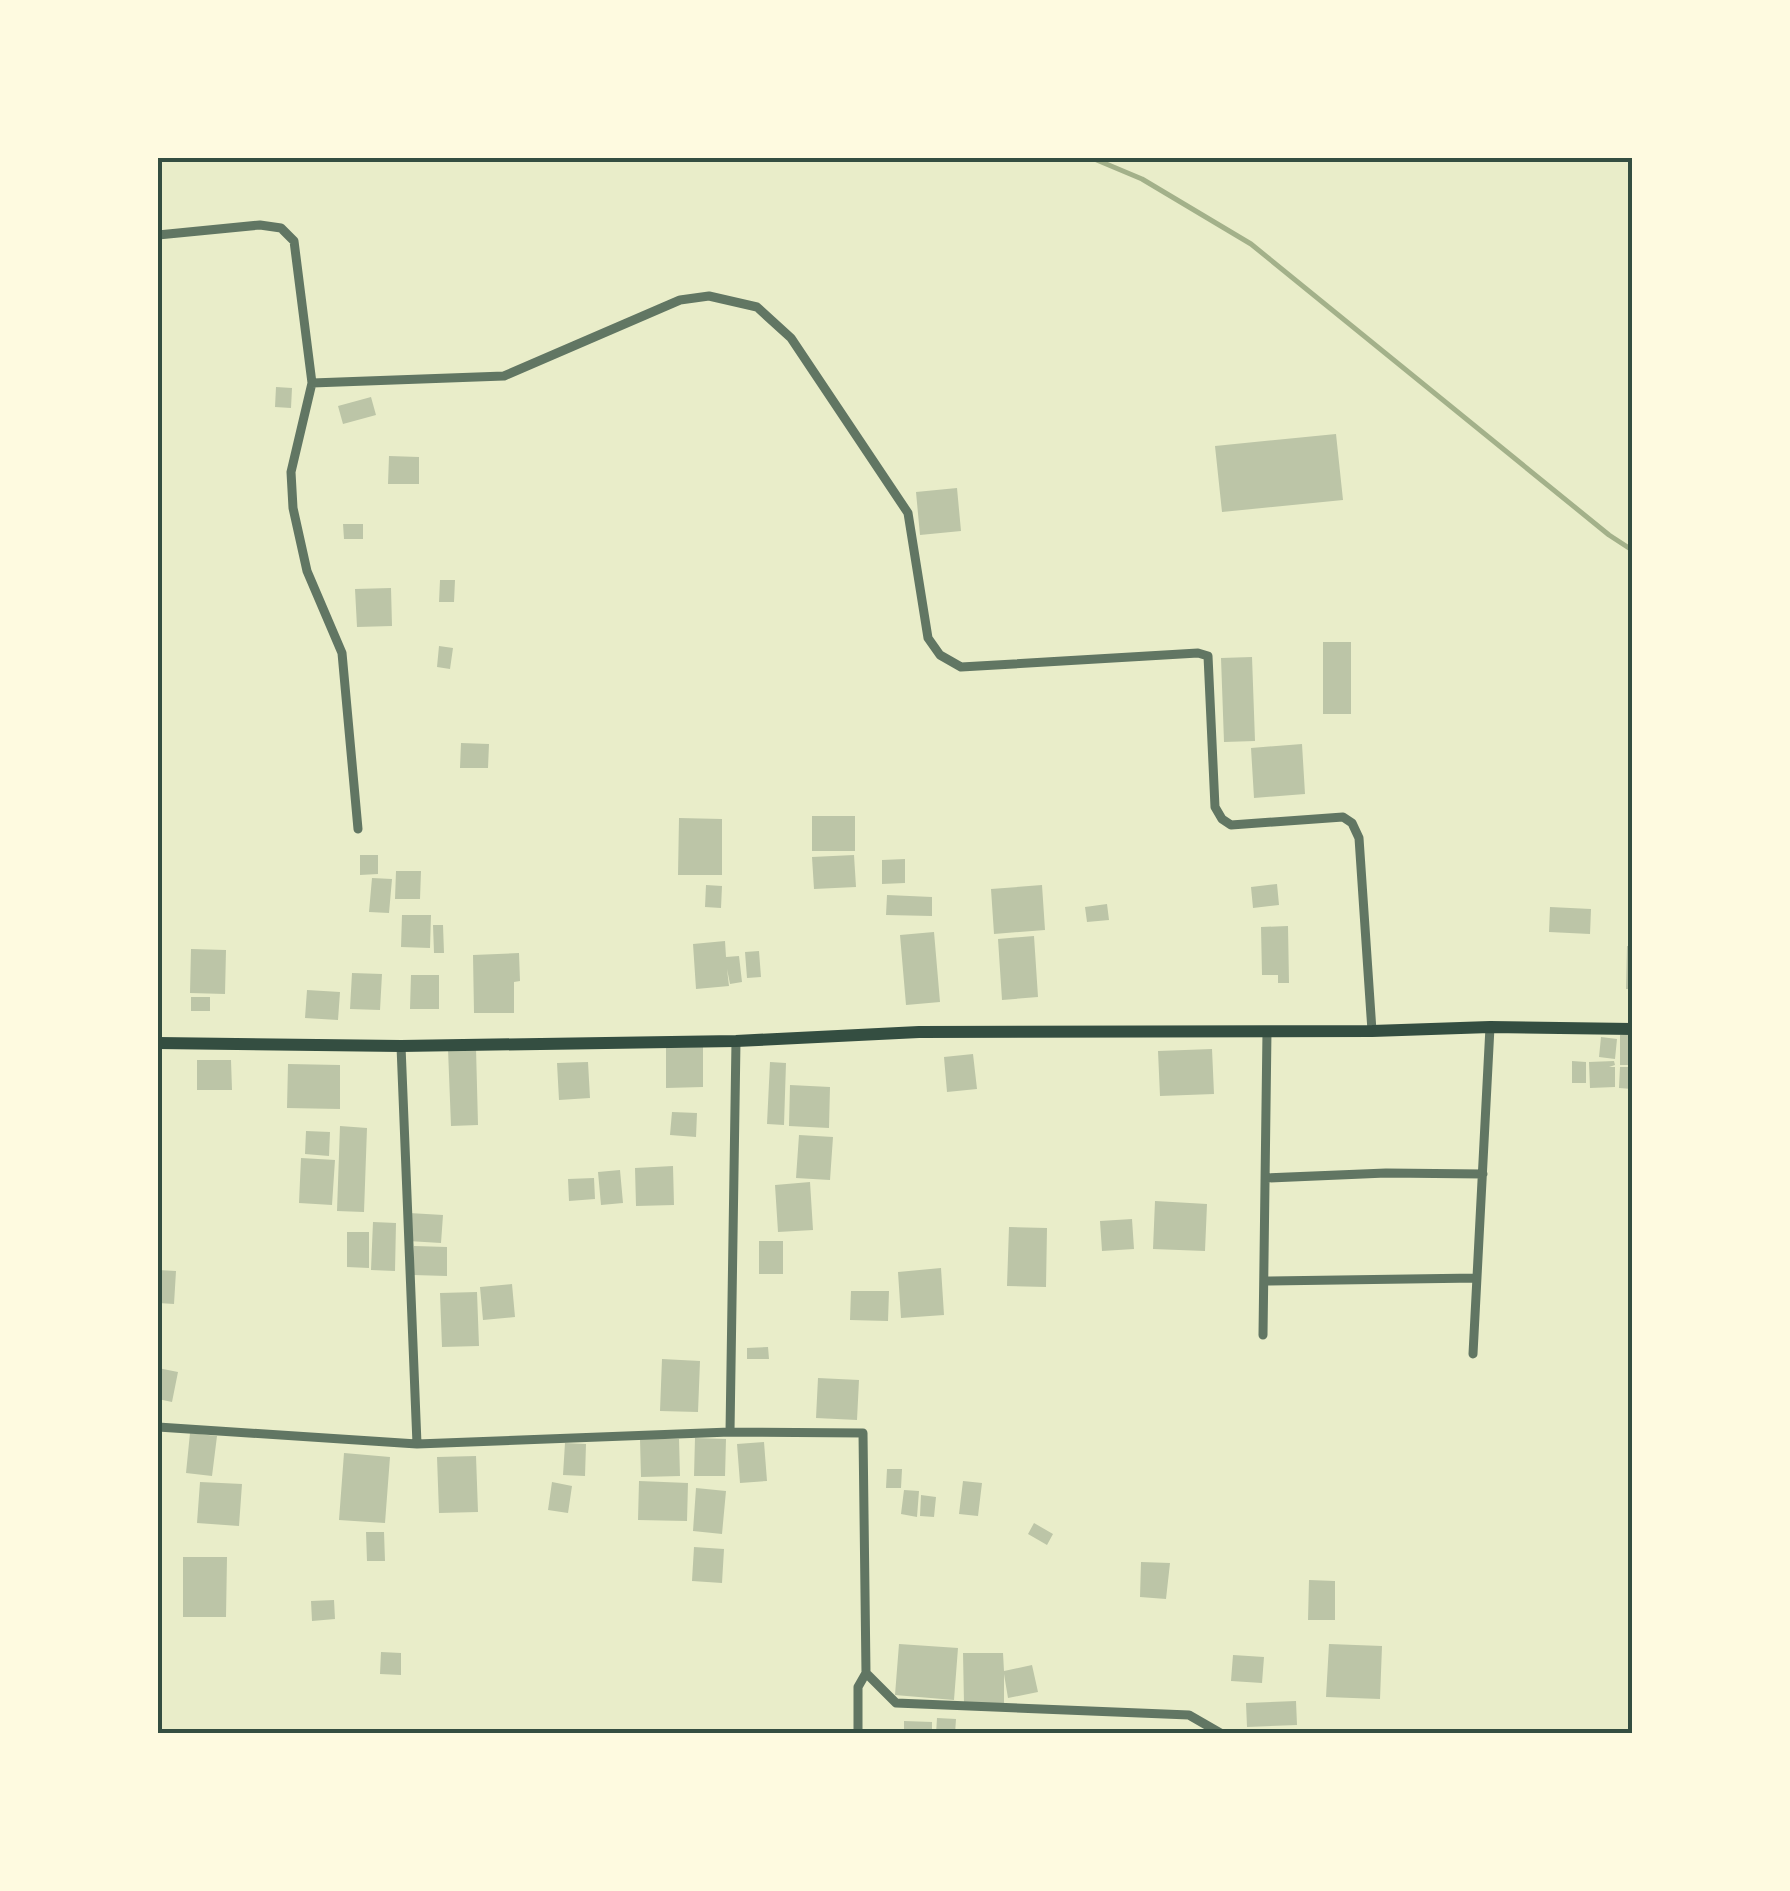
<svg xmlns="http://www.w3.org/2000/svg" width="1790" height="1891" viewBox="0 0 1790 1891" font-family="'Titillium Web',sans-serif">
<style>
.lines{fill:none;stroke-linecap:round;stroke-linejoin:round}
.stream{stroke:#a3b18a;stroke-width:5}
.building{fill:#bcc5a7}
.minor{stroke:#617663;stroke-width:9}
.secondary{stroke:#344e41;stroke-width:12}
.neatline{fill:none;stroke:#344e41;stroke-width:4}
</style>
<rect width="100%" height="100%" fill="#e9edc9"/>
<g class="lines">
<path class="stream" d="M 1092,158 L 1142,179 L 1251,244 L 1609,535 L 1632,550"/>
</g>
<path class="building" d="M 276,387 L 292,388 L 291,408 L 275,407 Z
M 371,397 L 376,415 L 343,424 L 338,406 Z
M 1336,434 L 1343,500 L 1222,512 L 1215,446 Z
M 389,456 L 419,457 L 419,484 L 388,484 Z
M 957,488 L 961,531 L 920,535 L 916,492 Z
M 343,524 L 363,524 L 363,539 L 344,539 Z
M 440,580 L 455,580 L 454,602 L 439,602 Z
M 391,588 L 392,626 L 357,627 L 355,589 Z
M 1323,642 L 1351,642 L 1351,714 L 1323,714 Z
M 439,646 L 453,648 L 450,669 L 437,667 Z
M 1252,657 L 1255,741 L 1224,742 L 1221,658 Z
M 461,743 L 489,744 L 488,768 L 460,768 Z
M 1302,744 L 1305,794 L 1254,798 L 1251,748 Z
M 812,816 L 855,816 L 855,851 L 812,851 Z
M 679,818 L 722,819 L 722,875 L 678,875 Z
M 360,855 L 378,855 L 378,874 L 360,875 Z
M 854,855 L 856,887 L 814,889 L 812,857 Z
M 905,859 L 905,883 L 882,884 L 882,860 Z
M 396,871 L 421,871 L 420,899 L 395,899 Z
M 372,878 L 392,879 L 389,913 L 369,912 Z
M 1277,884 L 1279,905 L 1253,908 L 1251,887 Z
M 706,885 L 722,886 L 721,908 L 705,907 Z
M 1042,885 L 1045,930 L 994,934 L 991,889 Z
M 887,895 L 932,897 L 932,916 L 886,915 Z
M 1107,904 L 1109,920 L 1087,922 L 1085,907 Z
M 1550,907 L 1591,909 L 1590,934 L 1549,932 Z
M 402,915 L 431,915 L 430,948 L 401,947 Z
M 433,925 L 443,925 L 444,953 L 434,953 Z
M 1288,926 L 1289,983 L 1278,983 L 1278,975 L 1262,975 L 1261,927 Z
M 934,932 L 940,1002 L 906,1005 L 900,935 Z
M 1034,936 L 1038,997 L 1002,1000 L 998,939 Z
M 725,941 L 726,957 L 739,956 L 742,982 L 730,984 L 727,969 L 729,986 L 696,989 L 693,944 Z
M 1627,946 L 1632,946 L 1632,989 L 1626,989 Z
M 191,949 L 226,950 L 225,994 L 190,993 Z
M 759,951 L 761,977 L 747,978 L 745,952 Z
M 519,953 L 520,981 L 514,982 L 514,1013 L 474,1013 L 473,955 Z
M 352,973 L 382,974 L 380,1010 L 350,1009 Z
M 411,975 L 439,975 L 439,1009 L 410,1009 Z
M 307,990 L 340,992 L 338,1020 L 305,1018 Z
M 191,997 L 210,997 L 210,1011 L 191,1011 Z
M 1620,1035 L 1632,1035 L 1632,1065 L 1620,1065 Z
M 1601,1037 L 1617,1039 L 1615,1059 L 1599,1057 Z
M 703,1047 L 703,1087 L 666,1088 L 666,1048 Z
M 476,1048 L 478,1125 L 451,1126 L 448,1049 Z
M 1212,1049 L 1214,1094 L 1160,1096 L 1158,1051 Z
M 973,1054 L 977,1089 L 947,1092 L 944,1057 Z
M 197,1060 L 231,1060 L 232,1090 L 197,1090 Z
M 1572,1061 L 1586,1062 L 1586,1083 L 1572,1083 Z
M 1614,1061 L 1615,1065 L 1609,1067 L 1615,1067 L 1615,1087 L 1590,1088 L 1589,1062 Z
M 588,1062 L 590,1098 L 559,1100 L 557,1063 Z
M 770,1062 L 786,1063 L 784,1125 L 767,1124 Z
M 288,1064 L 340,1065 L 340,1109 L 287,1108 Z
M 1620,1067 L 1632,1067 L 1632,1089 L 1619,1088 Z
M 790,1085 L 830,1087 L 829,1128 L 789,1126 Z
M 672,1112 L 697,1113 L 696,1137 L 670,1135 Z
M 340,1126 L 367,1128 L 364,1212 L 337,1211 Z
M 306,1131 L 330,1132 L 329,1156 L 305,1154 Z
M 799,1135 L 833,1137 L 830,1180 L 796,1178 Z
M 301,1158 L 335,1160 L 332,1205 L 299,1203 Z
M 673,1166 L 674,1205 L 636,1206 L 635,1168 Z
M 620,1170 L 623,1203 L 601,1205 L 598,1172 Z
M 594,1178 L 595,1199 L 569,1201 L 568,1179 Z
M 810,1182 L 813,1230 L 778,1232 L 775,1185 Z
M 1155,1201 L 1207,1204 L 1205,1251 L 1153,1249 Z
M 409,1213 L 443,1215 L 441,1243 L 408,1241 Z
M 1132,1219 L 1134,1249 L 1102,1251 L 1100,1221 Z
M 373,1222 L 396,1223 L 395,1271 L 371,1270 Z
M 1009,1227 L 1047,1228 L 1046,1287 L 1007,1286 Z
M 347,1232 L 369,1232 L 369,1268 L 347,1267 Z
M 759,1241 L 783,1241 L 783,1274 L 759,1274 Z
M 414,1246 L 447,1247 L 447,1276 L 413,1275 Z
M 941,1268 L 944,1315 L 901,1318 L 898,1272 Z
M 158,1270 L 176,1271 L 174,1304 L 158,1303 Z
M 512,1284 L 515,1317 L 483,1320 L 480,1287 Z
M 851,1291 L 889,1291 L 888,1321 L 850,1320 Z
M 477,1292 L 479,1346 L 442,1347 L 440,1293 Z
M 768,1347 L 769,1359 L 747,1359 L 747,1348 Z
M 662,1359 L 700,1361 L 698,1412 L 660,1411 Z
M 158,1368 L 178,1372 L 172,1402 L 158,1399 Z
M 818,1378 L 859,1380 L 857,1420 L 816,1418 Z
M 190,1433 L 217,1436 L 212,1476 L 186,1473 Z
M 695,1438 L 726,1439 L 725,1476 L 694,1476 Z
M 640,1439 L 679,1439 L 680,1476 L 641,1477 Z
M 764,1442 L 767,1481 L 740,1483 L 737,1444 Z
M 565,1443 L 586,1444 L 585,1476 L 563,1475 Z
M 344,1453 L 390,1457 L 385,1523 L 339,1520 Z
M 476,1456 L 478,1512 L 439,1513 L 437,1457 Z
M 887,1469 L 902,1469 L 901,1488 L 886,1488 Z
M 639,1481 L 688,1483 L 687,1521 L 638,1520 Z
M 963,1481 L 982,1483 L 978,1516 L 959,1514 Z
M 200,1482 L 242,1484 L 239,1526 L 197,1523 Z
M 552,1482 L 572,1486 L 568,1513 L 548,1510 Z
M 696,1488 L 726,1491 L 722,1534 L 693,1531 Z
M 904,1490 L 919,1491 L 917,1517 L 901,1514 Z
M 921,1495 L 936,1497 L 934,1517 L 920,1516 Z
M 1034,1523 L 1053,1534 L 1047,1545 L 1028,1534 Z
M 366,1532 L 384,1532 L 385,1561 L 367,1561 Z
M 694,1547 L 724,1549 L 722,1583 L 692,1581 Z
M 183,1557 L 227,1557 L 226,1617 L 183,1617 Z
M 1141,1562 L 1170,1563 L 1166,1599 L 1140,1597 Z
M 1309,1580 L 1335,1581 L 1335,1620 L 1308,1620 Z
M 334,1600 L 335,1619 L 312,1621 L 311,1601 Z
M 899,1644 L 958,1648 L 954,1700 L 895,1695 Z
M 1329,1644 L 1382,1646 L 1380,1699 L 1326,1697 Z
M 381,1652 L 401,1653 L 401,1675 L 380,1674 Z
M 963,1653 L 1003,1653 L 1004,1671 L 1032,1665 L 1038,1692 L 1008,1698 L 1004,1674 L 1004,1703 L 964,1704 Z
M 1233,1655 L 1264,1657 L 1262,1683 L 1231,1681 Z
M 1296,1701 L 1297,1725 L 1247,1727 L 1246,1703 Z
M 937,1718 L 956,1719 L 955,1734 L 936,1734 Z
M 904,1721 L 932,1722 L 932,1734 L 904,1734 Z"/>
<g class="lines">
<path class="minor" d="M 158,235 L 260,225 L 281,228 L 294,241 L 312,383 L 504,376 L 680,300 L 709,296 L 757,307 L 791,338 L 908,513 L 928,638 L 940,655 L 961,667 L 1198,653 L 1208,656 L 1215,807 L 1222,819 L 1231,825 L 1343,817 L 1352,823 L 1359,838 L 1372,1031
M 312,383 L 291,472 L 293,508 L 307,571 L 342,653 L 358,829
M 401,1046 L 417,1444
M 1267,1178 L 1386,1173 L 1483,1174
M 1264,1281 L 1477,1278
M 1263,1335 L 1267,1031
M 1473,1354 L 1490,1027
M 158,1427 L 417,1444 L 730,1432 L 863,1433 L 866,1673 L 896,1703 L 1189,1715 L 1222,1734
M 730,1432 L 736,1041
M 858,1734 L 858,1687 L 866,1673"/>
<path class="secondary" d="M 158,1043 L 401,1046 L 736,1041 L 919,1032 L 1372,1031 L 1490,1027 L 1632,1029"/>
</g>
<rect width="1790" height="1891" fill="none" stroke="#fefae0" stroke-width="320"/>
<rect x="160" y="160" width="1470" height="1571" class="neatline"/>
</svg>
